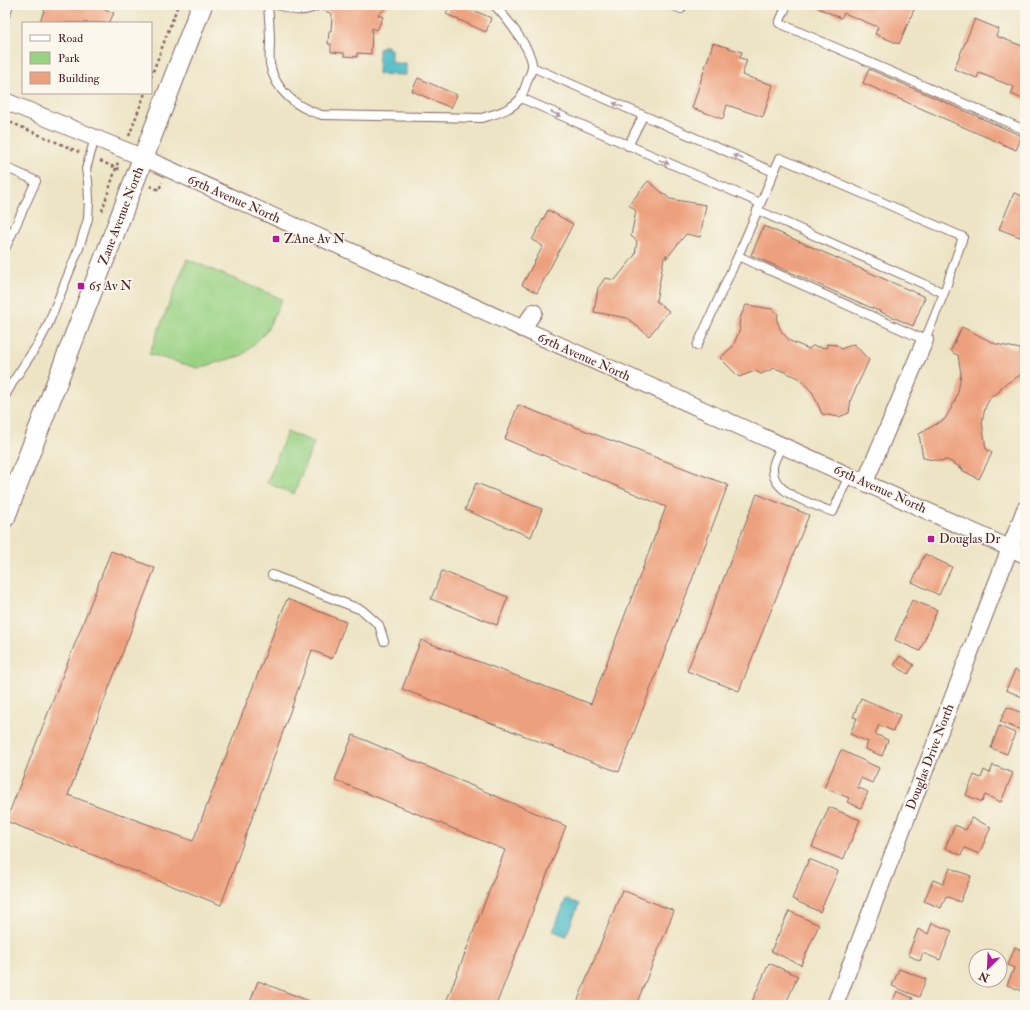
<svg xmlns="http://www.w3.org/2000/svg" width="1030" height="1010" viewBox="0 0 1030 1010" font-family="'IM FELL Double Pica',serif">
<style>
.green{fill:#9ad284;stroke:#727858}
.water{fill:#4dbbc5;stroke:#4c6d78}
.building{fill:#eda07d}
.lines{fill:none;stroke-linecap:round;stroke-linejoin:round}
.service-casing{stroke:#836461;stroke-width:10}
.minor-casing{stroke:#836461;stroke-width:18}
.tertiary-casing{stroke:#836461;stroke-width:22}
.path{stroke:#836461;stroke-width:2.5;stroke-dasharray:3 3;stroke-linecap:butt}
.service{stroke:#fff;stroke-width:8}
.minor{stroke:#fff;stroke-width:16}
.tertiary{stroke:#fff;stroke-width:20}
.oneway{fill:#ae9aa0}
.poi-dot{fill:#b5179e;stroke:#fbf7ec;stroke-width:1.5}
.labels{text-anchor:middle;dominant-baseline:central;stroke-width:3;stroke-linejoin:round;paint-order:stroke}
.street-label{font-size:13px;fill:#4a1f2b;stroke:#fbf7ec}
.poi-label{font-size:13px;fill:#4a1f2b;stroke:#fbf7ec;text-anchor:start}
</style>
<rect width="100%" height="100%" fill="#fbf7ec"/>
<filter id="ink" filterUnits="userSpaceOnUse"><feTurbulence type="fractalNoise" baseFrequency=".025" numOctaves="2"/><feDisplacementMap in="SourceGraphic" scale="8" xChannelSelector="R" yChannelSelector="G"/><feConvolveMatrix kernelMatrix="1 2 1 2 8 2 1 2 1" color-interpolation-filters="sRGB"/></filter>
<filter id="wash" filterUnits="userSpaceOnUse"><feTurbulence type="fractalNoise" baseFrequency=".012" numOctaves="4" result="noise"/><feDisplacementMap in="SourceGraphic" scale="16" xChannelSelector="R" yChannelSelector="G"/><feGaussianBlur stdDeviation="0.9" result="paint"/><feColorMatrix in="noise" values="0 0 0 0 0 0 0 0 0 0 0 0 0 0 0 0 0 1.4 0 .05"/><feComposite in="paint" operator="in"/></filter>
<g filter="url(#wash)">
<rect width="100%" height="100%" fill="#ece4c4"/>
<path class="green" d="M 187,259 L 282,299 L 266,332 L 243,355 L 198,368 L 149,354 Z
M 287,432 L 314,442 L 294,494 L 267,483 Z"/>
<path class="water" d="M 382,46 L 388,46 L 388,49 L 391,49 L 391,63 L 406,63 L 406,75 L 378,74 L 379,49 L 382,49 Z
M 566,899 L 579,904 L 566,936 L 553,931 Z"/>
<g id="blocks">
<path class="building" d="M 47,5 L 96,5 L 114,13 L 109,23 L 39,23 Z
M 311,5 L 389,5 L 378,15 L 383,17 L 377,30 L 372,28 L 371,54 L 357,53 L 357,57 L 344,56 L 344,53 L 331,52 L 331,44 L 328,44 L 329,31 L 331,31 L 332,14 Z
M 450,5 L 462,5 L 491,18 L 486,32 L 446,14 Z
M 762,5 L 774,5 L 772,9 Z
M 819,5 L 916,5 L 899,44 L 875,34 L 878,27 L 844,13 L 841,18 L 818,8 Z
M 975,19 L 999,29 L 996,36 L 1025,47 L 1025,100 L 1011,94 L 1014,87 L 979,73 L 977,78 L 954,69 Z
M 713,43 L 742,52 L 740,58 L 747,60 L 742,75 L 773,85 L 763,117 L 727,105 L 723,119 L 692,108 Z
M 869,69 L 1022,136 L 1016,150 L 863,83 Z
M 418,78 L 457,95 L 451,108 L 412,91 Z
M 648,181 L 670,199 L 706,205 L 700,237 L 686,234 L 666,259 L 667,254 L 664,258 L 656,301 L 669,311 L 649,336 L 627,318 L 594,312 L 598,288 L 605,278 L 615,280 L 635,255 L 637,241 L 631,236 L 636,211 L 629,205 Z
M 1014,193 L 1025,197 L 1025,239 L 999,229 Z
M 548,210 L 573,224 L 537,293 L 522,285 L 543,246 L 532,240 Z
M 764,226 L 925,297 L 913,326 L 751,255 Z
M 746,305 L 772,309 L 778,314 L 777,321 L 781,331 L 790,341 L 809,349 L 812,346 L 827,348 L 827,344 L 837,345 L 841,349 L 854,344 L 869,360 L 851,399 L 849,413 L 839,417 L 822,414 L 813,393 L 799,378 L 775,368 L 761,374 L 755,371 L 739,377 L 720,358 L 733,346 L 740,329 L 739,326 L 740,318 Z
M 962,327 L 996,344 L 1020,349 L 1024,373 L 1002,386 L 999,392 L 991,396 L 985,408 L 982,422 L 986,449 L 992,453 L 979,479 L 958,468 L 964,469 L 947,460 L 940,461 L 923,458 L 919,434 L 945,419 L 954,403 L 958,392 L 961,374 L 958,355 L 953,353 L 951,350 Z
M 518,405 L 728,485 L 619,772 L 402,689 L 421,640 L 591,704 L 666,507 L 505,439 Z
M 476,483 L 542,509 L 531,537 L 465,510 Z
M 757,494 L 809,515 L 739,691 L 687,671 Z
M 111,551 L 155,568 L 68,795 L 193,841 L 287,599 L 346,622 L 332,659 L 312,650 L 221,905 L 6,821 Z
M 925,554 L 952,567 L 939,595 L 912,582 Z
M 442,571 L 508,597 L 497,625 L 431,599 Z
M 912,600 L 937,610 L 920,651 L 895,640 Z
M 900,656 L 914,665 L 908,674 L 894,665 Z
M 1025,664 L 1025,691 L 1022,697 L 1006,690 L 1015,670 L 1021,673 Z
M 861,698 L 900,715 L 893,731 L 879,725 L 875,734 L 888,740 L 882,756 L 865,749 L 868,742 L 850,734 L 857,718 L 853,717 Z
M 1007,707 L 1025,714 L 1024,731 L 1000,722 Z
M 999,726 L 1015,733 L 1007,754 L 991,748 Z
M 353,735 L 566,826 L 496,1005 L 445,1005 L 505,850 L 335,780 Z
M 841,750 L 879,768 L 872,783 L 861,778 L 857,787 L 868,792 L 861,808 L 847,802 L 849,798 L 824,788 Z
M 993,765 L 1013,773 L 1001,802 L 985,795 L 982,802 L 966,795 L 974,775 L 981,778 L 984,770 L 990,773 Z
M 829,807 L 860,820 L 843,860 L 812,847 Z
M 971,818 L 991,827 L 979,854 L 965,848 L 961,855 L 945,848 L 955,825 L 966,830 Z
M 809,859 L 838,871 L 820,912 L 792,899 Z
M 1025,865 L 1025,879 L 1020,877 Z
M 950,868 L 971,876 L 960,902 L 946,896 L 941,908 L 924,901 L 933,880 L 943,884 Z
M 622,890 L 674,911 L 636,1005 L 576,1005 Z
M 789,911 L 819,925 L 801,965 L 771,951 Z
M 932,923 L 952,931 L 940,960 L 923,953 L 920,961 L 908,955 L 918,929 L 928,934 Z
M 1015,947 L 1025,952 L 1025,992 L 1007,985 L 1014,968 L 1008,965 Z
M 769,963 L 798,976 L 785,1005 L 754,1005 L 751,1004 Z
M 899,969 L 926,979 L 919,997 L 892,986 Z
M 258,981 L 319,1005 L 249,1005 Z
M 897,991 L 913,998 L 910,1005 L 891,1005 Z"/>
</g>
</g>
<g filter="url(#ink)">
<use href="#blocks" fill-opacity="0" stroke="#836461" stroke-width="1"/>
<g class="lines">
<g class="service-casing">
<path id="service" d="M 268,5 C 269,17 270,30 270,42 C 270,49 269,57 270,64 C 275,91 297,108 322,115 L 482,118 C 495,114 511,110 520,99 C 523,94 525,87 527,82 C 528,77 532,72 532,67 C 534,52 505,16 494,5
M 278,5 C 293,10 299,13 315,7
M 672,5 L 681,9 L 683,5
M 787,5 L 779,23 L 1025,130
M 5,16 L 9,5
M 532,67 L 774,172
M 521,98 L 760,203
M 628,146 L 643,116
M 5,167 L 36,181 L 5,249
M 738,256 L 925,340 L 944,293 L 757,210
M 697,346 L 738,256 L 780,158 L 963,237 L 944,293
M 5,396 L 14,380 L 38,344 L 47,327 L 79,248 L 88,219 L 89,200 L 88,181 L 86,169 L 95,138
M 782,445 C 779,452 773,461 773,468 C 771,494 814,504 833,512 L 849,475
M 272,575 L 362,610 L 379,625 L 384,641"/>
</g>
<g class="minor-casing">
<path id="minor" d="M 5,101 L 144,158 L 1025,555
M 522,329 L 534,312
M 865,482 L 925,340
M 835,1005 L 1025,509"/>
</g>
<g class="tertiary-casing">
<path id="tertiary" d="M 5,517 L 202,5"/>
</g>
<path class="path" d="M 151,77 L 178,5
M 5,120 L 79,152
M 129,136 L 145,93
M 100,161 L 121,170
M 150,186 L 159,190 L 162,182
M 102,211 L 118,162"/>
<use href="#service" class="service"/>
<use href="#minor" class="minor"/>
<use href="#tertiary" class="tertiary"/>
</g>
<defs><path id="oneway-solid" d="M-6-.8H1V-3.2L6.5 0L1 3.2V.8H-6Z"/></defs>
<g class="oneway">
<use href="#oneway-solid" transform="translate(618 105) rotate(-156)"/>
<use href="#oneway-solid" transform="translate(556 114) rotate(24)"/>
<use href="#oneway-solid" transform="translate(738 157) rotate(-157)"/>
<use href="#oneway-solid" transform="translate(664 162) rotate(24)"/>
</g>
</g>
<g class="poi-dot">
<rect x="272" y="235" width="8" height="8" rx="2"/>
<rect x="77" y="282" width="8" height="8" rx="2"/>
<rect x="927" y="535" width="8" height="8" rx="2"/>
</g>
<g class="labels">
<g class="street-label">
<text transform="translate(234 199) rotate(24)">65th Avenue North</text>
<text transform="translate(121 216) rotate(-69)">Zane Avenue North</text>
<text transform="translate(584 357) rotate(24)">65th Avenue North</text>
<text transform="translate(880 489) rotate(24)">65th Avenue North</text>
<text transform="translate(930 757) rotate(-69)">Douglas Drive North</text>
</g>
<g class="poi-label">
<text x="284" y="239">ZAne Av N</text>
<text x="89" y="286">65 Av N</text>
<text x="939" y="539">Douglas Dr</text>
</g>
</g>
<rect width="1030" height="1010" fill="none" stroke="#fbf7ec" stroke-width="20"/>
<rect x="22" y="22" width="130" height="72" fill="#fbf7ec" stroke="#b4a19f"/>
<rect x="30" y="35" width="20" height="6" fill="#ffffff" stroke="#b4a19f"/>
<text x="58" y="42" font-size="12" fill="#4a1f2b">Road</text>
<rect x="30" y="52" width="20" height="12" fill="#9ad284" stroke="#b4a19f"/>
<text x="58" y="62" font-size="12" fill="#4a1f2b">Park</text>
<rect x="30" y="72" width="20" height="12" fill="#eda07d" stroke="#b4a19f"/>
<text x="58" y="82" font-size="12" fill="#4a1f2b">Building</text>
<g transform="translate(988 968) rotate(204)"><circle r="19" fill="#fbf7ec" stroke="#b4a19f"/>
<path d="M0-3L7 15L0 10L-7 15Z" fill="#b5179e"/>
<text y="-6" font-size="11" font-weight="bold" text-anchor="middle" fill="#4a1f2b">N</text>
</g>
</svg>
